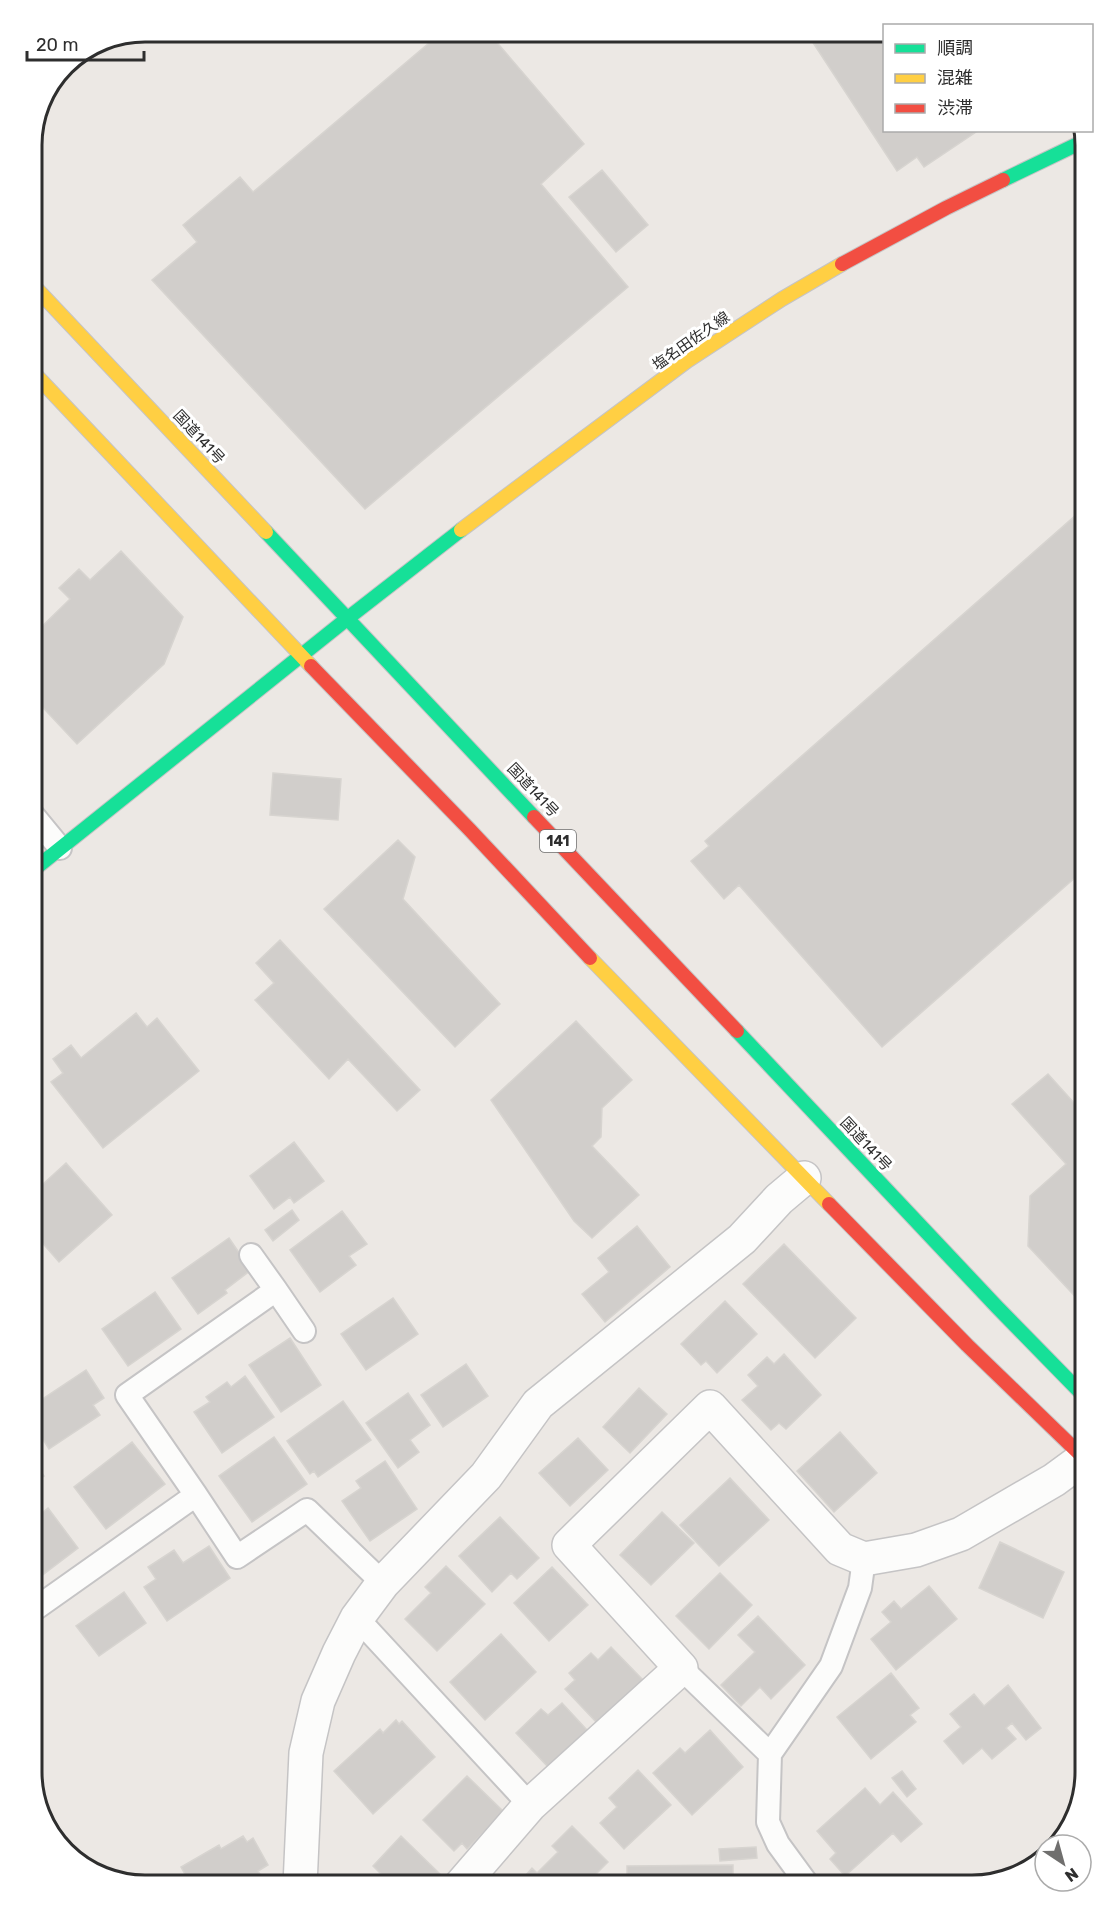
<svg xmlns="http://www.w3.org/2000/svg" width="1117" height="1917" viewBox="0 0 1117 1917" font-family="Rubik,'Noto Sans JP',sans-serif">
<style>
.building{fill:#d1cecb;stroke:#d7d4d0;stroke-width:1.5}
.lines{fill:none;stroke-linecap:round;stroke-linejoin:round}
.lane-casing{stroke:#c5c4c5;stroke-width:26}
.street-casing{stroke:#c5c4c5;stroke-width:36}
.fast-casing{stroke:#c5c4c5;stroke-width:16}
.slow-casing{stroke:#c5c4c5;stroke-width:16}
.jam-casing{stroke:#c5c4c5;stroke-width:16}
.lane{stroke:#fcfcfb;stroke-width:22}
.street{stroke:#fcfcfb;stroke-width:33}
.fast{stroke:#16e098;stroke-width:14}
.slow{stroke:#ffcf43;stroke-width:14}
.jam{stroke:#f24e42;stroke-width:14}
.labels{text-anchor:middle;dominant-baseline:central;stroke-width:6;stroke-linejoin:round;paint-order:stroke}
.shield{fill:#fff;stroke:#6d6d6d;stroke-width:1.5}
.shield-label{font-size:14px;font-weight:bold;fill:#2e2e2e}
.street-label{font-size:15px;fill:#2e2e2e;stroke:#fff}
.rim{fill:none;stroke:#2e2e2e;stroke-width:3}
</style>
<rect width="100%" height="100%" fill="#ece8e4"/>
<path class="building" d="M 442,32 L 488,32 L 584,144 L 541,184 L 628,287 L 365,509 L 152,280 L 197,242 L 183,225 L 240,177 L 253,192 Z
M 806,32 L 884,32 L 884,130 L 979,130 L 924,167 L 917,157 L 897,171 Z
M 602,170 L 648,225 L 616,252 L 569,197 Z
M 1085,507 L 1085,869 L 882,1047 L 739,885 L 724,899 L 691,861 L 709,846 L 705,841 Z
M 121,551 L 183,617 L 164,664 L 77,744 L 32,696 L 32,636 L 70,599 L 59,588 L 79,569 L 90,580 Z
M 273,773 L 341,779 L 338,820 L 270,815 Z
M 398,840 L 415,857 L 403,899 L 500,1004 L 455,1047 L 324,909 Z
M 280,940 L 420,1090 L 397,1111 L 348,1059 L 329,1079 L 255,1000 L 274,983 L 256,963 Z
M 136,1013 L 147,1027 L 157,1018 L 199,1071 L 103,1148 L 51,1082 L 63,1073 L 53,1059 L 71,1045 L 81,1058 Z
M 576,1021 L 632,1080 L 602,1108 L 601,1137 L 592,1146 L 639,1195 L 592,1238 L 574,1221 L 491,1100 Z
M 1048,1074 L 1085,1115 L 1085,1307 L 1028,1246 L 1030,1196 L 1066,1164 L 1012,1104 Z
M 294,1142 L 324,1181 L 294,1203 L 290,1197 L 274,1209 L 250,1176 Z
M 66,1163 L 112,1215 L 59,1262 L 32,1231 L 32,1194 Z
M 292,1210 L 299,1220 L 273,1241 L 265,1230 Z
M 342,1211 L 367,1244 L 349,1256 L 356,1265 L 320,1292 L 290,1250 Z
M 637,1226 L 670,1267 L 605,1322 L 582,1294 L 609,1272 L 598,1258 Z
M 229,1238 L 251,1270 L 225,1290 L 227,1293 L 198,1314 L 172,1278 Z
M 784,1244 L 856,1318 L 815,1358 L 743,1284 Z
M 155,1292 L 181,1329 L 128,1366 L 102,1329 Z
M 393,1298 L 418,1334 L 366,1370 L 341,1334 Z
M 725,1301 L 757,1334 L 717,1373 L 706,1361 L 701,1365 L 681,1344 Z
M 290,1338 L 321,1385 L 281,1412 L 249,1365 Z
M 784,1354 L 821,1395 L 786,1429 L 779,1423 L 771,1430 L 742,1400 L 758,1386 L 748,1375 L 767,1357 L 774,1364 Z
M 466,1364 L 488,1396 L 443,1427 L 421,1395 Z
M 86,1370 L 104,1398 L 93,1405 L 100,1415 L 49,1449 L 32,1422 L 32,1406 Z
M 245,1376 L 274,1417 L 222,1453 L 194,1412 L 210,1402 L 206,1397 L 227,1382 L 231,1387 Z
M 639,1388 L 667,1414 L 630,1453 L 603,1427 Z
M 408,1393 L 430,1425 L 410,1440 L 419,1452 L 398,1468 L 366,1423 Z
M 343,1401 L 371,1440 L 318,1477 L 314,1471 L 310,1474 L 287,1441 Z
M 840,1432 L 877,1473 L 834,1512 L 797,1471 Z
M 274,1437 L 307,1484 L 252,1522 L 219,1476 Z
M 578,1438 L 608,1470 L 570,1506 L 539,1473 Z
M 132,1442 L 165,1484 L 106,1529 L 74,1487 Z
M 32,1459 L 44,1476 L 32,1484 Z
M 385,1461 L 417,1509 L 370,1541 L 342,1501 L 361,1488 L 356,1481 Z
M 730,1478 L 769,1520 L 719,1566 L 680,1525 Z
M 48,1508 L 78,1548 L 32,1583 L 32,1521 Z
M 662,1512 L 694,1543 L 651,1585 L 620,1555 Z
M 500,1517 L 539,1558 L 517,1579 L 511,1573 L 492,1592 L 459,1556 Z
M 1000,1542 L 1064,1572 L 1043,1618 L 979,1588 Z
M 209,1546 L 230,1578 L 167,1621 L 144,1587 L 156,1579 L 148,1567 L 174,1550 L 183,1563 Z
M 446,1566 L 485,1604 L 437,1651 L 405,1619 L 431,1593 L 425,1587 Z
M 552,1567 L 588,1605 L 549,1641 L 514,1603 Z
M 720,1573 L 752,1605 L 709,1649 L 676,1616 Z
M 929,1586 L 957,1619 L 896,1670 L 871,1639 L 891,1622 L 882,1612 L 894,1601 L 901,1609 Z
M 124,1592 L 146,1623 L 99,1656 L 76,1626 Z
M 758,1616 L 805,1665 L 771,1699 L 760,1687 L 741,1706 L 721,1685 L 755,1652 L 738,1635 Z
M 501,1634 L 536,1672 L 485,1720 L 450,1682 Z
M 611,1647 L 643,1680 L 597,1723 L 565,1689 L 575,1680 L 569,1673 L 591,1653 L 598,1660 Z
M 891,1673 L 919,1708 L 910,1715 L 916,1722 L 871,1759 L 837,1717 Z
M 1008,1685 L 1041,1728 L 1026,1740 L 1012,1723 L 1006,1728 L 1016,1739 L 992,1759 L 982,1748 L 963,1764 L 944,1741 L 961,1727 L 950,1714 L 974,1694 L 984,1706 Z
M 562,1703 L 587,1730 L 548,1767 L 516,1733 L 541,1709 L 548,1715 Z
M 396,1720 L 399,1724 L 402,1721 L 435,1757 L 373,1814 L 334,1771 L 380,1729 L 383,1733 Z
M 710,1730 L 743,1767 L 692,1815 L 653,1773 L 680,1748 L 685,1753 Z
M 638,1770 L 671,1805 L 624,1849 L 600,1823 L 617,1807 L 609,1798 Z
M 902,1771 L 916,1789 L 907,1797 L 892,1778 Z
M 467,1776 L 504,1812 L 467,1849 L 462,1843 L 454,1851 L 423,1820 Z
M 865,1788 L 880,1805 L 893,1792 L 922,1824 L 901,1842 L 893,1833 L 845,1876 L 830,1859 L 836,1853 L 817,1831 Z
M 572,1826 L 608,1862 L 585,1885 L 536,1885 L 526,1875 L 532,1868 L 537,1873 L 558,1852 L 552,1846 Z
M 243,1836 L 247,1842 L 253,1838 L 268,1865 L 258,1871 L 261,1876 L 244,1885 L 191,1885 L 181,1867 L 219,1845 L 221,1849 Z
M 401,1836 L 441,1875 L 432,1885 L 370,1885 L 381,1874 L 373,1866 Z
M 756,1847 L 757,1858 L 720,1861 L 719,1849 Z
M 733,1865 L 733,1885 L 627,1885 L 627,1866 Z"/>
<g class="lines">
<g class="lane-casing">
<path id="lane" d="M 32,814 L 60,848
M 251,1255 L 276,1290
M 196,1495 L 127,1395 L 276,1290 L 304,1331
M 32,1611 L 196,1495 L 237,1557 L 307,1510 L 383,1583
M 357,1618 L 530,1805
M 681,1668 L 770,1754
M 808,1885 L 778,1844 L 768,1822 L 770,1754 L 831,1666 L 860,1588 L 864,1559"/>
</g>
<g class="street-casing">
<path id="street" d="M 300,1885 L 306,1753 L 318,1701 L 339,1653 L 357,1618 L 383,1583 L 486,1476 L 538,1404 L 742,1239 L 779,1199 L 804,1178
M 461,1885 L 530,1805 L 681,1668 L 569,1545 L 710,1407 L 840,1549 L 864,1559 L 916,1550 L 961,1534 L 1054,1480 L 1084,1458"/>
</g>
<g class="fast-casing">
<path id="fast" d="M 1003,180 L 1084,141
M 266,532 L 534,817
M 32,871 L 348,618 L 461,530
M 737,1031 L 997,1307 L 1085,1397"/>
</g>
<g class="slow-casing">
<path id="slow" d="M 32,284 L 266,532
M 32,371 L 311,666
M 461,530 L 687,361 L 782,299 L 842,264
M 590,958 L 829,1204"/>
</g>
<g class="jam-casing">
<path id="jam" d="M 842,264 L 946,208 L 1003,180
M 311,666 L 470,830 L 590,958
M 534,817 L 737,1031
M 829,1204 L 967,1345 L 1085,1459"/>
</g>
<use href="#lane" class="lane"/>
<use href="#street" class="street"/>
<use href="#fast" class="fast"/>
<use href="#slow" class="slow"/>
<use href="#jam" class="jam"/>
</g>
<g class="labels">
<rect class="shield" x="540" y="830" width="36" height="22" rx="4.5"/>
<g class="shield-label">
<text x="558" y="841">141</text>
</g>
<g class="street-label">
<text transform="translate(691 341) rotate(-35)">塩名田佐久線</text>
<text transform="translate(199 437) rotate(47)">国道141号</text>
<text transform="translate(533 790) rotate(47)">国道141号</text>
<text transform="translate(866 1144) rotate(47)">国道141号</text>
</g>
</g>
<path d="M0 0H1117V1917H0ZM145 42H972A103 103 0 0 1 1075 145V1772A103 103 0 0 1 972 1875H145A103 103 0 0 1 42 1772V145A103 103 0 0 1 145 42Z" fill="#fff" fill-rule="evenodd"/>
<path class="rim" d="M145 42H972A103 103 0 0 1 1075 145V1772A103 103 0 0 1 972 1875H145A103 103 0 0 1 42 1772V145A103 103 0 0 1 145 42Z"/>
<rect x="883" y="24" width="210" height="108" fill="#ffffff" stroke="#ababab" stroke-width="1.5"/>
<rect x="895" y="44" width="30" height="9" fill="#16e098" stroke="#ababab" stroke-width="1.5"/>
<text x="937" y="54" font-size="18" fill="#2e2e2e">順調</text>
<rect x="895" y="74" width="30" height="9" fill="#ffcf43" stroke="#ababab" stroke-width="1.5"/>
<text x="937" y="84" font-size="18" fill="#2e2e2e">混雑</text>
<rect x="895" y="104" width="30" height="9" fill="#f24e42" stroke="#ababab" stroke-width="1.5"/>
<text x="937" y="114" font-size="18" fill="#2e2e2e">渋滞</text>
<g transform="translate(1063 1863) rotate(144)"><circle r="28" fill="#ffffff" stroke="#ababab" stroke-width="1.5"/>
<path d="M0-4.5L10 22L0 15L-10 22Z" fill="#706f6e"/>
<text y="-9" font-size="16" font-weight="bold" text-anchor="middle" fill="#2e2e2e">N</text>
</g>
<path d="M27 51v9h117v-9" fill="none" stroke="#2e2e2e" stroke-width="3"/>
<text x="36" y="51" font-size="18" fill="#2e2e2e" stroke="#ffffff" stroke-width="4.5" paint-order="stroke">20 m</text>
</svg>
